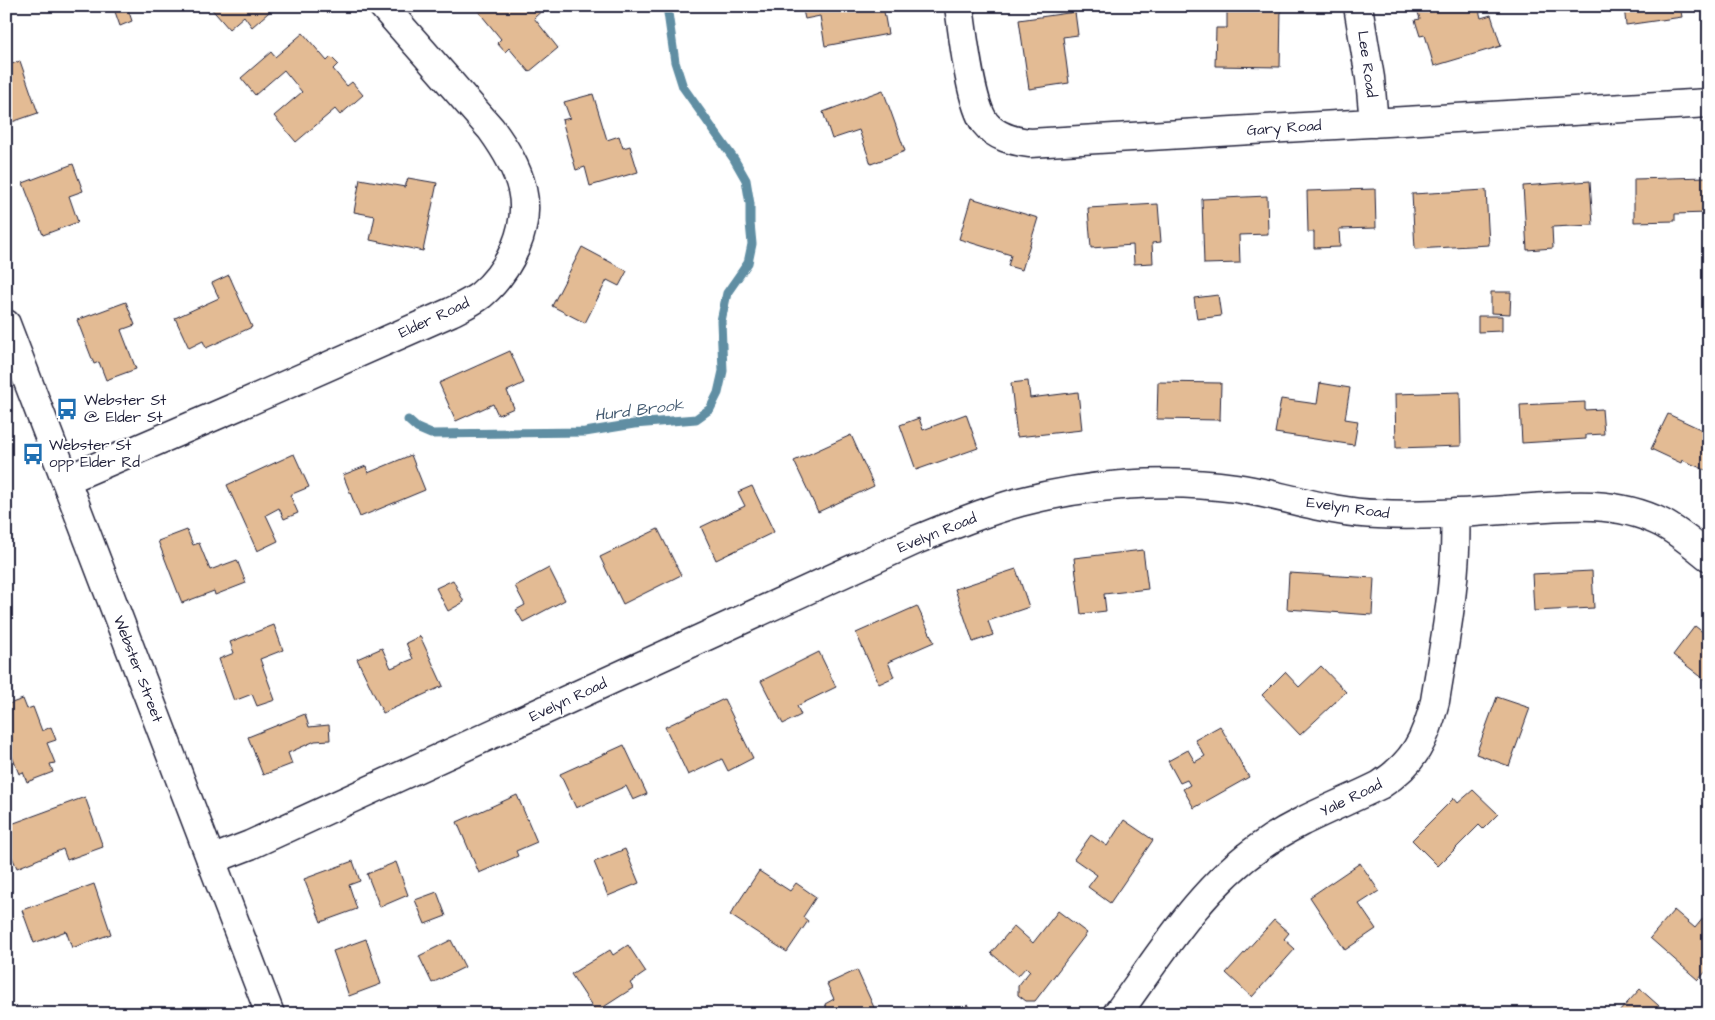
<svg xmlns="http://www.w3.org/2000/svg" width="1715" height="1020" viewBox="0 0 1715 1020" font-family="'Architects Daughter',sans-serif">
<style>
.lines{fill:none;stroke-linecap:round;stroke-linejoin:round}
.stream{stroke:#608ea3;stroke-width:9}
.building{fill:#e3bb94;stroke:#22223b}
.street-casing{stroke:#22223b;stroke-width:31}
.secondary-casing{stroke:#22223b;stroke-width:31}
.street{stroke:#fff;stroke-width:28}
.secondary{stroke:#fff;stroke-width:28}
.labels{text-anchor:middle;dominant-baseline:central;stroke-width:4;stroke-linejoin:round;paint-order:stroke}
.street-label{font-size:15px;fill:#22223b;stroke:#fff}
.poi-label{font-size:15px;fill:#22223b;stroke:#fff;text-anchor:start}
.water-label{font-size:16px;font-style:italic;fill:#41586f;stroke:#fff}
</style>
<rect width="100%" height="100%" fill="#fff"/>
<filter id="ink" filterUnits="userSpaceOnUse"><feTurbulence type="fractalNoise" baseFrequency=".02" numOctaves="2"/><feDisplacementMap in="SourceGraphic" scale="10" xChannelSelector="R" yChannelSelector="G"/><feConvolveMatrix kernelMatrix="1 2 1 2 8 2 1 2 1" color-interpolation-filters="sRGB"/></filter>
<g filter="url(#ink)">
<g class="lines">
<path class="stream" d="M 408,420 L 417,428 L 431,434 L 585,432 L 634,424 L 696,419 L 710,409 L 718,393 L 723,371 L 721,321 L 727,293 L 748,263 L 752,244 L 750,223 L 750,204 L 746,180 L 734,159 L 683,87 L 675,62 L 667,6"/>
</g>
<path class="building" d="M 113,6 L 127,6 L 132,21 L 120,26 Z
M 209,6 L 276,6 L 252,27 L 244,16 L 229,29 Z
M 484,6 L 547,6 L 534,18 L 558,48 L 529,72 L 509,48 L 505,52 L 497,43 L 501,39 L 478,11 Z
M 802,6 L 883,6 L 888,34 L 825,46 L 820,16 L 805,19 Z
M 1243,6 L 1281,6 L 1280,67 L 1215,66 L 1216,28 L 1227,28 L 1227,9 L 1242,9 Z
M 1416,6 L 1478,6 L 1481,18 L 1491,15 L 1501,46 L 1434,66 L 1425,35 L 1420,36 L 1415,20 L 1420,19 Z
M 1624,6 L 1680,6 L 1682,17 L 1626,25 Z
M 1075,12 L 1078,35 L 1063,37 L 1069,83 L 1029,89 L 1019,20 Z
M 303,33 L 327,61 L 331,57 L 338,64 L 333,69 L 347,86 L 352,82 L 363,95 L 340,115 L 335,109 L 296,142 L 274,116 L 302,92 L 284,70 L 255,95 L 241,78 L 271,52 L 275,57 Z
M 20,61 L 38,113 L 6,124 L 6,66 Z
M 883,90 L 905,151 L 871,164 L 859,130 L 832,139 L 823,112 Z
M 593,94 L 607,140 L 619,136 L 623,148 L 630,146 L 638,172 L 590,186 L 585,167 L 576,170 L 562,120 L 570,118 L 564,102 Z
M 73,164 L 83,191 L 69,196 L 78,222 L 43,235 L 23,183 Z
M 1707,177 L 1708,213 L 1675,214 L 1675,221 L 1634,222 L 1634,179 Z
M 408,178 L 437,183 L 423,251 L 370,240 L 375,216 L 354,212 L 360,179 L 405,187 Z
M 1590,181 L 1593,225 L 1552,227 L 1553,248 L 1527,250 L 1523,186 Z
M 1375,189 L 1376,228 L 1339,229 L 1340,247 L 1314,248 L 1314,232 L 1308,232 L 1307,191 Z
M 1486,190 L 1489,245 L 1415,249 L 1412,194 Z
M 1267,196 L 1268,234 L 1239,235 L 1240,263 L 1204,264 L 1202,199 Z
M 971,198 L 1038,218 L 1022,270 L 1008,266 L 1011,255 L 959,239 Z
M 1158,204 L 1161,242 L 1152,243 L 1153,263 L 1134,264 L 1133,245 L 1091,248 L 1088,208 Z
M 582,247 L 627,271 L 619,286 L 607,280 L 585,323 L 552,306 Z
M 229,275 L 252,327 L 206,348 L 203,341 L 189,348 L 175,318 L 219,298 L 212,283 Z
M 1491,292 L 1511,292 L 1510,314 L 1491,313 Z
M 1218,295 L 1221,316 L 1197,319 L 1194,298 Z
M 126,302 L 135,325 L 121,330 L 136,369 L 106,380 L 99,362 L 94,364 L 77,320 Z
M 1478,316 L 1502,316 L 1502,331 L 1478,332 Z
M 510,351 L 524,383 L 507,391 L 514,408 L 498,415 L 493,404 L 456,421 L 439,383 Z
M 1028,381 L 1030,398 L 1078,392 L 1082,430 L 1017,437 L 1011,383 Z
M 1158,382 L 1221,383 L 1220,420 L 1157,419 Z
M 1320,383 L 1350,388 L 1345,419 L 1358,421 L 1354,445 L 1275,433 L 1281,399 L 1317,404 Z
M 1460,392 L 1461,446 L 1396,448 L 1395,394 Z
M 1585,402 L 1585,410 L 1602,409 L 1604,434 L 1586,435 L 1586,439 L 1522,443 L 1520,405 Z
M 966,414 L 978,448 L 916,470 L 900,425 L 919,418 L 923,430 Z
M 1668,414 L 1709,433 L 1708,471 L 1682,460 L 1681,463 L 1651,449 Z
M 851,435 L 874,486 L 818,512 L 794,461 Z
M 294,454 L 309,487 L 290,495 L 298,513 L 284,519 L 279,508 L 266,515 L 278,541 L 257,551 L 227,485 Z
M 411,455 L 425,490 L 360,517 L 343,475 L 366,466 L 368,473 Z
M 752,486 L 774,532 L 716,560 L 701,527 L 745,506 L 738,492 Z
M 658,529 L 681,575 L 623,604 L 600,557 Z
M 187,530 L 193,545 L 199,543 L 210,570 L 237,560 L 246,583 L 215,595 L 214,591 L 182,603 L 158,541 Z
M 1143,550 L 1148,589 L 1104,594 L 1106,611 L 1081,614 L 1074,558 Z
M 549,568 L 565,600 L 523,622 L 516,610 L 525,605 L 515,586 Z
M 1016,569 L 1029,607 L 988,621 L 993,635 L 973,642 L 955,589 Z
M 1592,571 L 1594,608 L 1534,611 L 1532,574 Z
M 1289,573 L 1374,578 L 1372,615 L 1287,609 Z
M 453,580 L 464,602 L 448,611 L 436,588 Z
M 917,606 L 934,642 L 888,662 L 894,677 L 879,684 L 856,633 Z
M 274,625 L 283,650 L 260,659 L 275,700 L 257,706 L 252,694 L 234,701 L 219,659 L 234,653 L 230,642 Z
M 1695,626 L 1709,637 L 1709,683 L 1673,655 Z
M 420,636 L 443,686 L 383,713 L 357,659 L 382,648 L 391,668 L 413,659 L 406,643 Z
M 819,652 L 836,687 L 797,706 L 801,715 L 783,724 L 761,681 Z
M 1321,666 L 1346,692 L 1300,735 L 1262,695 L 1285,672 L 1299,687 Z
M 1497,697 L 1530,708 L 1509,766 L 1476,754 Z
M 23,699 L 27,709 L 33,707 L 42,731 L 51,727 L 56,740 L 47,743 L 55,763 L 50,764 L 53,772 L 27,782 L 23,772 L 19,774 L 6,741 L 6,705 Z
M 724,699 L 753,758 L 728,771 L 722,759 L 688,775 L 665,727 Z
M 305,714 L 309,727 L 329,725 L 330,740 L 315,741 L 288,753 L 292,764 L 263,775 L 248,737 Z
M 1220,726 L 1249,777 L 1194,808 L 1183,789 L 1190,785 L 1187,780 L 1180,783 L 1168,761 L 1188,750 L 1195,762 L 1205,756 L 1195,740 Z
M 624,745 L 647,794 L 633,800 L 626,786 L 576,808 L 560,774 Z
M 1473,790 L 1498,814 L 1483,829 L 1479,825 L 1438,866 L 1412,840 L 1454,798 L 1458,803 Z
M 517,795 L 537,842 L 516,851 L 518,856 L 479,873 L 457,822 Z
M 85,797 L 103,847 L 67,860 L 63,849 L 17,868 L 6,844 L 6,826 Z
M 1124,820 L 1153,840 L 1110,903 L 1088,887 L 1097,875 L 1074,859 L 1091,835 L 1107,846 Z
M 625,849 L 639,883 L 608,896 L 594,862 Z
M 353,861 L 360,881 L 349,885 L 357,909 L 321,922 L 304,879 Z
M 396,862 L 408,895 L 380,907 L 367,874 Z
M 1360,863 L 1379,891 L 1359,904 L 1376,929 L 1345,950 L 1310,897 Z
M 759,871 L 790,891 L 796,883 L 816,897 L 803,917 L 808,921 L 787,952 L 730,915 Z
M 94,884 L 111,934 L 72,948 L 66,931 L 34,943 L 22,910 Z
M 437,892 L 446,916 L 425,924 L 415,900 Z
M 1674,910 L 1695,928 L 1709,911 L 1709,968 L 1698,980 L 1650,938 Z
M 1058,911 L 1087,933 L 1035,1001 L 1026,1001 L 1018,995 L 1018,986 L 1030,971 L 1026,967 L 1018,976 L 991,953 L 1014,926 L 1033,943 Z
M 1274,920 L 1289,933 L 1284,939 L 1295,949 L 1252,997 L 1226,973 Z
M 366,939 L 381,984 L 349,996 L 333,951 Z
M 451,940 L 465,967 L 432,983 L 419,956 Z
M 628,945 L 646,972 L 630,983 L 633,988 L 596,1012 L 571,974 L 610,950 L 613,955 Z
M 857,970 L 877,1014 L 829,1014 L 825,1004 L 834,999 L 827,984 Z
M 1640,989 L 1667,1013 L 1666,1014 L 1617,1014 Z
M 967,1005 L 979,1014 L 961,1014 Z
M 1198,1008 L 1205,1014 L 1193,1014 Z
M 39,1009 L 41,1014 L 28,1014 Z"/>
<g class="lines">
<g class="street-casing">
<path id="street" d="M 959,6 C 963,34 970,102 985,123 C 996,137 1013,141 1030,143 L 1709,103
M 1358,6 L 1370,78 L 1374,123
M 66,480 L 238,406 L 451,312 C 461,307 472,302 481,295 C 509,271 531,228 522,189 C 517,167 504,147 491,129 L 383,6
M 211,860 L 250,845 L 916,540 C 950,526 984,512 1020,502 C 1089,484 1166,478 1236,488 C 1284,495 1329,513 1378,514 C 1420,516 1462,513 1505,510 C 1558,506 1613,498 1662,523 C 1679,532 1694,545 1709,557
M 1117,1014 C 1160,955 1200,888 1261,846 C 1297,820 1340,805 1380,785 C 1414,763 1426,739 1435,701 C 1445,638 1458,576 1455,513"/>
</g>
<g class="secondary-casing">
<path id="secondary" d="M 6,324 L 270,1014"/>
</g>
<use href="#street" class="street"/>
<use href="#secondary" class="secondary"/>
</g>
</g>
<defs>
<g id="bus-bare" transform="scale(1.725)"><path d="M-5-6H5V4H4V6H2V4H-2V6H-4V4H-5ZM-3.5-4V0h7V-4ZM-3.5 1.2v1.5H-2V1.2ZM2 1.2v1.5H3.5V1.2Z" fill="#1f6fb2" stroke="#fff" stroke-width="2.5" paint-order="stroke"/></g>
</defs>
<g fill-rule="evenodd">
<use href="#bus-bare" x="67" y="409"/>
<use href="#bus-bare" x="33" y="454"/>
</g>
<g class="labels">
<g class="street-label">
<text transform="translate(1367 64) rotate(82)">Lee Road</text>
<text transform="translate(1284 128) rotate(-4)">Gary Road</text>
<text transform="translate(434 318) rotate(-25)">Elder Road</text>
<text transform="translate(1348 508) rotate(8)">Evelyn Road</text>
<text transform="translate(937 533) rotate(-22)">Evelyn Road</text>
<text transform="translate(138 669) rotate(69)">Webster Street</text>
<text transform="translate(568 700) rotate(-25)">Evelyn Road</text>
<text transform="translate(1351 798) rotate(-26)">Yale Road</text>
</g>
<g class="poi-label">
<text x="84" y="400">Webster St<tspan x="84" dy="17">@ Elder St</tspan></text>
<text x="49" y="445">Webster St<tspan x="49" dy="17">opp Elder Rd</tspan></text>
</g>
<g class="water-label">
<text transform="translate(639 410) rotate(-7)">Hurd Brook</text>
</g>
</g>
<rect width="1715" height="1020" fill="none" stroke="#fff" stroke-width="25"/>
<rect x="12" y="12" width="1690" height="995" fill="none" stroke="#22223b" stroke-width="2" filter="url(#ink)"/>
</svg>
